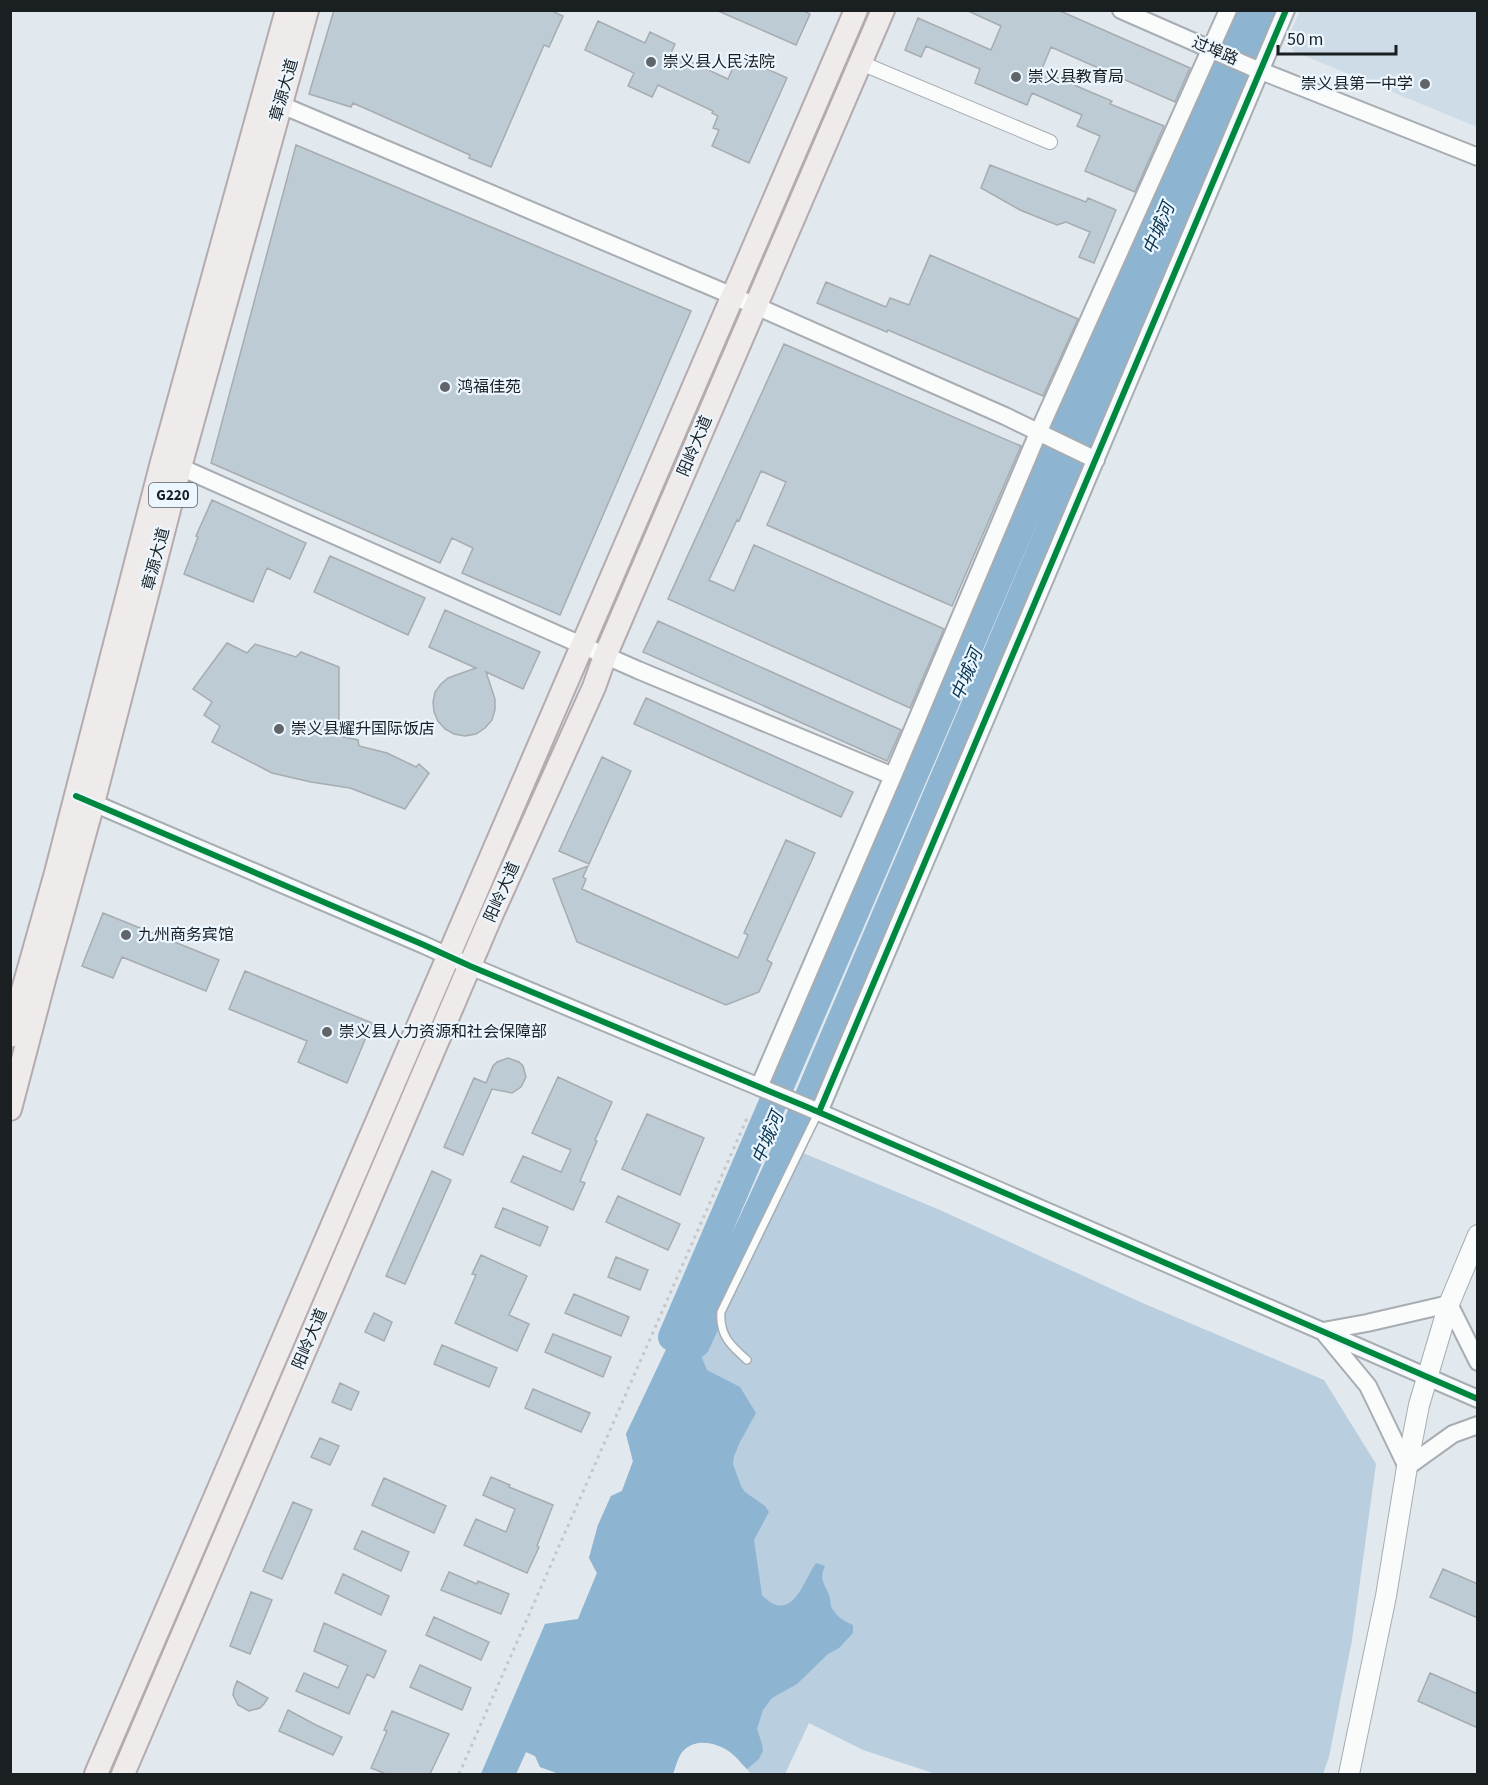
<svg xmlns="http://www.w3.org/2000/svg" width="1488" height="1785" viewBox="0 0 1488 1785" font-family="'Source Sans 3','Noto Sans SC',sans-serif">
<style>
.built{fill:#cedce7}
.green{fill:#b9cede}
.water{fill:#8db4d1}
.lines{fill:none;stroke-linecap:round;stroke-linejoin:round}
.river{stroke:#8db4d1;stroke-width:28}
.building{fill:#bdcbd5;stroke:#a6acb0;stroke-width:1.5}
.service-casing{stroke:#a7adb2;stroke-width:10}
.minor-casing{stroke:#a7adb2;stroke-width:16}
.tertiary-casing{stroke:#a7adb2;stroke-width:20}
.secondary-casing{stroke:#a7adb2;stroke-width:22}
.primary-casing{stroke:#b3abae;stroke-width:26}
.path{stroke:#c5c8ca;stroke-width:3;stroke-dasharray:3 4.5;stroke-linecap:butt}
.service{stroke:#fafcfc;stroke-width:7}
.minor{stroke:#fafcfc;stroke-width:14}
.tertiary{stroke:#fafcfc;stroke-width:16}
.secondary{stroke:#fafcfc;stroke-width:20}
.primary{stroke:#efebeb;stroke-width:22}
.cycleway-casing{stroke:#ebf6ff;stroke-width:10}
.cycleway{stroke:#00873e;stroke-width:6}
.poi-dot{fill:#606569;stroke:#ebf6ff;stroke-width:2}
.labels{text-anchor:middle;dominant-baseline:central;stroke-width:4.5;stroke-linejoin:round;paint-order:stroke}
.shield{fill:#ebf6ff;stroke:#596064;stroke-width:1.5}
.shield-label{font-size:15px;font-weight:bold;fill:#1a1f22}
.street-label{font-size:16px;fill:#1a1f22;stroke:#ebf6ff}
.poi-label{font-size:16px;fill:#1a1f22;stroke:#ebf6ff;text-anchor:start}
.water-label{font-size:18px;font-style:italic;fill:#08344f;stroke:#ebf6ff}
</style>
<rect width="100%" height="100%" fill="#e1e8ee"/>
<path class="built" d="M 1300,11 L 1477,11 L 1477,127 L 1293,51 L 1287,40 Z"/>
<path class="green" d="M 791,1148 L 940,1210 L 1138,1301 L 1324,1380 L 1376,1464 L 1352,1640 L 1329,1757 L 1323,1774 L 936,1774 L 863,1750 L 809,1723 L 785,1774 L 751,1774 C 745,1767 738,1759 731,1753 C 719,1743 699,1738 686,1748 C 678,1754 676,1766 673,1774 L 559,1774 L 540,1767 L 535,1756 L 526,1752 L 516,1774 L 481,1774 L 545,1624 L 578,1619 L 597,1573 L 589,1558 L 598,1525 L 611,1496 L 622,1491 L 633,1462 L 626,1434 L 672,1337 L 696,1343 Z"/>
<path class="water" d="M 672,1337 L 696,1344 L 707,1370 L 740,1387 L 756,1413 L 740,1442 L 734,1456 L 733,1464 L 741,1486 L 745,1492 L 765,1506 L 769,1512 L 754,1540 L 762,1595 C 792,1626 803,1581 816,1563 L 825,1566 C 818,1581 826,1584 830,1598 C 831,1603 830,1607 834,1611 C 838,1618 846,1622 853,1625 L 853,1633 L 839,1648 L 828,1654 L 797,1684 L 772,1698 L 763,1710 L 757,1729 L 762,1744 L 763,1751 L 759,1759 L 747,1769 C 741,1763 736,1756 730,1752 C 718,1743 698,1738 685,1749 C 678,1755 676,1766 673,1774 L 559,1774 L 540,1767 L 535,1756 L 526,1752 L 516,1774 L 481,1774 L 545,1624 L 578,1619 L 597,1573 L 589,1558 L 598,1525 L 611,1496 L 622,1491 L 633,1461 L 626,1434 Z"/>
<g class="lines">
<path class="river" d="M 1243,10 L 672,1337 L 696,1344 L 787,1148 L 1271,10"/>
</g>
<path class="building" d="M 334,10 L 550,10 L 563,16 L 549,47 L 544,45 L 491,167 L 469,158 L 470,155 L 353,103 L 351,107 L 309,94 Z
M 716,10 L 802,10 L 810,14 L 796,45 Z
M 966,10 L 1058,10 L 1190,68 L 1175,102 L 1051,47 L 1041,71 L 1112,101 L 1110,104 L 1164,126 L 1135,192 L 1085,171 L 1100,136 L 1077,126 L 1082,115 L 1032,93 L 1027,105 L 975,83 L 980,69 L 926,46 L 921,57 L 905,50 L 918,18 L 991,50 L 1001,26 Z
M 598,21 L 645,43 L 650,32 L 675,44 L 671,53 L 728,79 L 738,56 L 787,78 L 749,163 L 712,146 L 719,130 L 713,128 L 718,116 L 712,113 L 713,111 L 658,85 L 652,97 L 628,86 L 634,73 L 585,50 Z
M 296,145 L 691,311 L 560,615 L 462,573 L 473,548 L 452,538 L 440,563 L 211,463 Z
M 990,165 L 1086,202 L 1088,198 L 1116,210 L 1094,263 L 1079,257 L 1090,232 L 1066,222 L 1057,225 L 1020,210 L 981,188 Z
M 930,255 L 1078,319 L 1043,396 L 888,330 L 887,332 L 817,303 L 826,282 L 886,307 L 890,298 L 909,305 Z
M 784,344 L 1021,446 L 952,606 L 767,525 L 786,482 L 761,471 L 739,521 L 737,520 L 709,580 L 734,591 L 754,545 L 944,629 L 910,708 L 668,599 Z
M 212,500 L 306,543 L 290,579 L 267,568 L 253,602 L 184,574 L 198,537 L 196,536 Z
M 330,556 L 425,598 L 408,635 L 314,592 Z
M 445,610 L 540,652 L 523,689 L 486,672 L 495,699 L 495,710 L 492,720 L 485,728 L 476,734 L 465,736 L 454,734 L 445,729 L 438,721 L 434,712 L 433,702 L 435,692 L 441,684 L 448,678 L 476,668 L 429,647 Z
M 658,621 L 901,730 L 887,761 L 643,652 Z
M 227,643 L 247,653 L 255,644 L 296,657 L 301,652 L 339,667 L 339,736 L 358,740 L 359,746 L 387,753 L 416,767 L 419,764 L 429,773 L 405,809 L 350,788 L 311,782 L 272,773 L 212,742 L 220,726 L 204,715 L 212,702 L 193,689 Z
M 646,698 L 853,792 L 841,817 L 634,724 Z
M 602,757 L 631,771 L 589,864 L 559,851 Z
M 786,840 L 815,853 L 767,960 L 772,963 L 759,992 L 726,1005 L 577,942 L 553,879 L 588,866 L 583,877 L 586,879 L 582,889 L 738,958 L 748,935 L 744,933 Z
M 103,913 L 219,960 L 206,991 L 122,957 L 113,978 L 82,966 Z
M 245,971 L 372,1023 L 347,1083 L 298,1062 L 307,1041 L 229,1009 Z
M 508,1058 L 519,1062 L 523,1066 L 526,1077 L 521,1087 L 512,1093 L 492,1089 L 463,1155 L 444,1147 L 474,1078 L 486,1083 L 493,1066 L 497,1062 Z
M 558,1077 L 612,1102 L 595,1140 L 597,1141 L 580,1181 L 585,1183 L 573,1210 L 511,1182 L 523,1156 L 561,1172 L 571,1150 L 532,1133 Z
M 647,1114 L 704,1138 L 680,1195 L 622,1169 Z
M 432,1171 L 451,1180 L 405,1284 L 386,1276 Z
M 618,1196 L 680,1224 L 668,1250 L 606,1222 Z
M 503,1208 L 548,1227 L 540,1246 L 495,1227 Z
M 481,1255 L 527,1276 L 509,1315 L 529,1324 L 517,1351 L 455,1323 L 476,1275 L 472,1274 Z
M 616,1257 L 648,1270 L 640,1290 L 608,1277 Z
M 574,1294 L 629,1317 L 621,1336 L 565,1313 Z
M 374,1313 L 392,1322 L 384,1341 L 365,1332 Z
M 553,1334 L 611,1357 L 603,1377 L 545,1352 Z
M 442,1345 L 497,1368 L 489,1387 L 434,1364 Z
M 340,1383 L 359,1392 L 351,1410 L 332,1402 Z
M 533,1389 L 590,1413 L 581,1432 L 525,1408 Z
M 320,1438 L 339,1446 L 330,1465 L 311,1457 Z
M 491,1477 L 510,1485 L 509,1487 L 553,1505 L 537,1546 L 539,1547 L 527,1573 L 464,1545 L 476,1519 L 506,1532 L 515,1509 L 483,1495 Z
M 384,1478 L 446,1506 L 434,1533 L 372,1505 Z
M 293,1502 L 312,1510 L 282,1579 L 263,1571 Z
M 362,1531 L 409,1552 L 401,1571 L 354,1549 Z
M 1443,1569 L 1478,1584 L 1478,1618 L 1430,1597 Z
M 449,1572 L 477,1584 L 478,1581 L 509,1594 L 501,1614 L 441,1590 Z
M 343,1574 L 389,1596 L 381,1615 L 335,1593 Z
M 251,1592 L 272,1600 L 250,1654 L 230,1646 Z
M 434,1617 L 489,1642 L 481,1660 L 426,1635 Z
M 324,1623 L 386,1651 L 374,1678 L 367,1674 L 349,1714 L 296,1691 L 304,1673 L 338,1688 L 348,1666 L 314,1651 Z
M 420,1665 L 471,1688 L 462,1710 L 410,1687 Z
M 1430,1673 L 1478,1694 L 1478,1728 L 1418,1701 Z
M 237,1681 L 268,1698 L 264,1704 L 260,1708 L 249,1711 L 238,1705 L 233,1695 L 234,1689 Z
M 288,1710 L 316,1725 L 342,1737 L 333,1755 L 279,1731 Z
M 392,1711 L 449,1734 L 430,1774 L 386,1774 L 371,1768 L 387,1731 L 384,1730 Z"/>
<g class="lines">
<g class="service-casing">
<path id="service" d="M 747,1360 C 731,1346 719,1335 721,1312 L 818,1113"/>
</g>
<g class="minor-casing">
<path id="minor" d="M 861,63 L 1050,142"/>
</g>
<g class="tertiary-casing">
<path id="tertiary" d="M 1121,10 L 1251,67 L 1478,157
M 272,101 L 733,296 L 1005,416 L 1096,460
M 171,464 L 180,467 L 638,670 L 893,776
M 84,799 L 424,945 L 470,966 L 807,1107 L 1478,1399
M 759,1087 L 893,776 L 1038,433 L 1228,10
M 819,1112 L 1286,10
M 1323,1331 L 1367,1323 L 1449,1304 L 1478,1362
M 1325,1334 L 1368,1386 L 1407,1467 L 1453,1434 L 1478,1425"/>
</g>
<g class="secondary-casing">
<path id="secondary" d="M 1349,1774 L 1386,1596 L 1407,1467 L 1419,1405 L 1449,1304 L 1478,1235"/>
</g>
<g class="primary-casing">
<path id="primary" d="M 10,1036 L 56,873 L 162,462 L 287,10
M 10,1109 L 44,980 L 93,803 L 180,467 L 307,10
M 96,1774 L 856,10
M 123,1774 L 491,916 L 594,687 L 605,656 L 883,10"/>
</g>
<path class="path" d="M 459,1774 L 748,1116"/>
<use href="#service" class="service"/>
<use href="#minor" class="minor"/>
<use href="#tertiary" class="tertiary"/>
<use href="#secondary" class="secondary"/>
<use href="#primary" class="primary"/>
<g class="cycleway-casing">
<path id="cycleway" d="M 76,796 L 424,945 L 470,966 L 807,1107 L 1478,1399
M 819,1112 L 1286,10"/>
</g>
<use href="#cycleway" class="cycleway"/>
</g>
<g class="poi-dot">
<circle cx="651" cy="62" r="6"/>
<circle cx="1016" cy="77" r="6"/>
<circle cx="1425" cy="84" r="6"/>
<circle cx="445" cy="387" r="6"/>
<circle cx="279" cy="729" r="6"/>
<circle cx="126" cy="935" r="6"/>
<circle cx="327" cy="1032" r="6"/>
</g>
<g class="labels">
<rect class="shield" x="149" y="483" width="48" height="24" rx="4.5"/>
<g class="shield-label">
<text x="173" y="495">G220</text>
</g>
<g class="street-label">
<text transform="translate(1215 51) rotate(23)">过埠路</text>
<text transform="translate(284 90) rotate(-74)">章源大道</text>
<text transform="translate(695 446) rotate(-67)">阳岭大道</text>
<text transform="translate(156 559) rotate(-75)">章源大道</text>
<text transform="translate(502 892) rotate(-66)">阳岭大道</text>
<text transform="translate(310 1339) rotate(-67)">阳岭大道</text>
</g>
<g class="poi-label">
<text x="663" y="62">崇义县人民法院</text>
<text x="1028" y="77">崇义县教育局</text>
<text x="1413" y="84" text-anchor="end">崇义县第一中学</text>
<text x="457" y="387">鸿福佳苑</text>
<text x="291" y="729">崇义县耀升国际饭店</text>
<text x="138" y="935">九州商务宾馆</text>
<text x="339" y="1032">崇义县人力资源和社会保障部</text>
</g>
<g class="water-label">
<text transform="translate(1159 229) rotate(-67)">中城河</text>
<text transform="translate(967 675) rotate(-67)">中城河</text>
<text transform="translate(768 1138) rotate(-67)">中城河</text>
</g>
</g>
<rect width="1488" height="1785" fill="none" stroke="#1a1f22" stroke-width="24"/>
<path d="M1278 45v9h118v-9" fill="none" stroke="#1a1f22" stroke-width="3"/>
<text x="1287" y="45" font-size="18" fill="#1a1f22" stroke="#ebf6ff" stroke-width="4.5" paint-order="stroke">50 m</text>
</svg>
